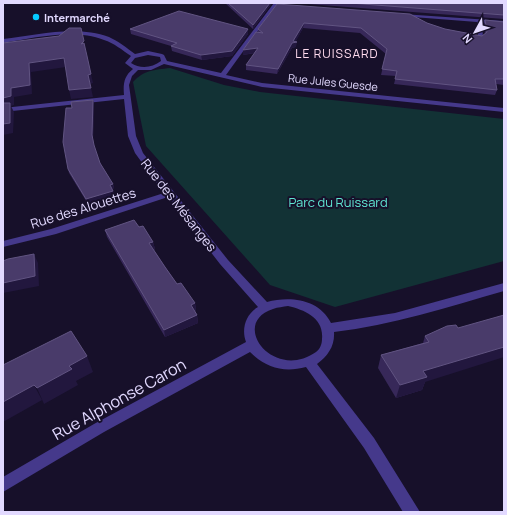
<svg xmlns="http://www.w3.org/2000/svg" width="507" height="515" viewBox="0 0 507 515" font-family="Manrope,sans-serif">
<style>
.green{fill:#123235}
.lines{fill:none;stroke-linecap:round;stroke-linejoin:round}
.minor{fill:#45398b;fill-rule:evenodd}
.wall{fill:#372859}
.shaded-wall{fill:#22173e}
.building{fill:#493b6a;stroke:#615482}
.poi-dot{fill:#05caff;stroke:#17102a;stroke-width:1.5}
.labels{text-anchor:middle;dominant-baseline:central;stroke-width:4;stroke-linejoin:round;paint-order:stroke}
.far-poi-label{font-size:11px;font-weight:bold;fill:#e2d9ff;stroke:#17102a;text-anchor:start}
.far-street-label{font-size:11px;fill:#e2d9ff;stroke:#17102a}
.far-neighbourhood-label{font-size:12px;letter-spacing:1px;fill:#ffdbee;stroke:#17102a}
.park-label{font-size:13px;fill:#5fe5d2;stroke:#17102a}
.street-label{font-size:13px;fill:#e2d9ff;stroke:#17102a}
.near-street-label{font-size:16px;fill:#e2d9ff;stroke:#17102a}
</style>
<rect width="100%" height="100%" fill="#17102a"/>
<path class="green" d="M 170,68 L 224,85 L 260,92 L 504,119 L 504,261 L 335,307 L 270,285 L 146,146 L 133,82 C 144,70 154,70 170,68 Z"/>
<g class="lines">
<path class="minor" d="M 274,3 L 278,3 L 226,75 L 262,83 L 504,108 L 504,112 L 262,87 L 164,64 L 151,70 L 138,70 L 132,76 L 129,85 L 136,136 L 143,153 L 228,260 L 267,302 C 290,296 319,299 331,323 L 395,313 L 504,283 L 504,291 C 448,307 392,325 334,332 C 335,346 328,356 317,364 L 374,438 L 420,512 L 403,512 L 364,448 L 306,367 C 284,373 266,368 250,352 L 104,432 L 3,492 L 3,477 L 94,424 L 246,342 C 241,329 246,314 258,307 L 220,264 L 168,197 L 56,234 L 3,247 L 3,241 L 51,229 L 164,193 L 135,153 L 128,136 L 124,99 L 3,112 L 3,108 L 124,95 C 123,84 124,76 133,69 L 125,63 L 131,56 C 122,50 114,43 104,40 C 73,28 35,38 3,43 L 3,39 C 37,35 76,25 109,37 C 118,41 127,48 135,54 L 148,51 L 162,54 L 164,55 L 167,61 L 221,73 ZM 148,55 L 160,57 L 161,61 C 152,68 140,69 131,63 L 135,58 ZM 288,306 C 305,310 324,318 322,339 C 322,344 320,349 316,352 C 273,382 229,323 273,309 C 278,307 283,307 288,306 Z
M 402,14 L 504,21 L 504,25 L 482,23 L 483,38 L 470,38 L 468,37 L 468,35 L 478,35 L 477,22 L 400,16 L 400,14 Z"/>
</g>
<path class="wall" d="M 225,3 L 272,3 L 253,29 Z
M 295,3 L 504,3 L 504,19 Z
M 277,4 L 427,23 L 445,29 L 482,36 L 485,34 L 484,25 L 485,20 L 504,22 L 504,85 L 496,84 L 497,90 L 495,95 L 394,84 L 396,76 L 381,75 L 386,54 L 360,33 L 303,28 L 295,42 L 296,47 L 292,48 L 277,74 L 246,70 L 246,65 L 255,53 L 243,55 L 243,50 L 258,32 L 258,29 Z
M 130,29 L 248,34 L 232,56 L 202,60 L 172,51 L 171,46 L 131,34 Z
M 93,100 L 94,104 L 93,139 L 94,146 L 100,163 L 113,184 L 114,188 L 112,189 L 113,191 L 115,196 L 88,204 L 69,173 L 68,169 Z
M 105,230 L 153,242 L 155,249 L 154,250 L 165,267 L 177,284 L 195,303 L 196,310 L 195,311 L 197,315 L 198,323 L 165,337 L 107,237 Z
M 458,328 L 425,382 L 422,390 L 396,398 L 378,368 L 381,355 L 423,343 L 425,336 Z"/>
<path class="shaded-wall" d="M 270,3 L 272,3 L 253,29 L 253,25 Z
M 304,23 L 303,28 L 295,43 L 297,42 L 296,47 L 292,48 L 277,74 L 278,69 Z
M 248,29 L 248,34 L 232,56 L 202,60 L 201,55 Z
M 258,48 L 258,52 L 243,55 L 243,50 Z
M 87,56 L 93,83 L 90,84 L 88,75 Z
M 64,58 L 66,67 L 31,72 L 32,94 L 14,97 L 14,105 L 11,106 L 14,112 L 13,133 L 3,135 L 3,98 L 29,63 Z
M 91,88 L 93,97 L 71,99 L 69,90 Z
M 93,100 L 94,104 L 93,139 L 92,135 Z
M 113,184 L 114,188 L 111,190 L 110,185 Z
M 113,191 L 115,196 L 88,204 L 86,199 Z
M 153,242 L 155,249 L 151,251 L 149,243 Z
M 34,254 L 38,263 L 39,286 L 3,293 L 3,283 Z
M 195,303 L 196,310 L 192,312 L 191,305 Z
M 197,315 L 198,323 L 165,337 L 164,330 Z
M 504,347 L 504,357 L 425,382 L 422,390 L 396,398 L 400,385 L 423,371 Z
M 87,356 L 93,372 L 76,381 L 78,385 L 44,404 L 37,388 L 69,366 Z
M 34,385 L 42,400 L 3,422 L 3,402 Z"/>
<path class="building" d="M 228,3 L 270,3 L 253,25 Z
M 350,3 L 504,3 L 504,15 Z
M 277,4 L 410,14 L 427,23 L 445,29 L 482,36 L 487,32 L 485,20 L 504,22 L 504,79 L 495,79 L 497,90 L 395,79 L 397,71 L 382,69 L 387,49 L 361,28 L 304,23 L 293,41 L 297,42 L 292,43 L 278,69 L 246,65 L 258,48 L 243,50 L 256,32 L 263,33 L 258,29 Z
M 179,11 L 248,29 L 232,51 L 201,55 L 171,46 L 177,43 L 130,29 Z
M 69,28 L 81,28 L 84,41 L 81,44 L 84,43 L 87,56 L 91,74 L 88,75 L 91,88 L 69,90 L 64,58 L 29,63 L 30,85 L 11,88 L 11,96 L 3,98 L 3,43 L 59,36 Z
M 93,100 L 92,135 L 94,145 L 100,163 L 113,184 L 110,185 L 113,191 L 86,199 L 68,169 L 63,142 L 66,108 L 72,108 L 71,102 Z
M 3,103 L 10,103 L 10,123 L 3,124 Z
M 134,220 L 139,227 L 143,226 L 153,242 L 149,243 L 165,267 L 177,284 L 181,283 L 195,303 L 191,305 L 197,315 L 164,330 L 105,230 Z
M 34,254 L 35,276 L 3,283 L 3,261 L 8,259 Z
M 504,315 L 504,347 L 423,371 L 427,377 L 400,385 L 381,355 L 429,342 L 425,336 L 447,326 L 456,325 L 458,328 Z
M 71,331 L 87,356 L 69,366 L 72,369 L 37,388 L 34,385 L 3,402 L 3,365 Z"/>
<circle class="poi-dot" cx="36" cy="17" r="4"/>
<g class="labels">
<g class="far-poi-label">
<text x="44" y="17">Intermarché</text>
</g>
<g class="far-street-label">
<text transform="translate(333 82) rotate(6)">Rue Jules Guesde</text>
</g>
<g class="far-neighbourhood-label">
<text x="337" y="53">LE RUISSARD</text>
</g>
<g class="park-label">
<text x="338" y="202">Parc du Ruissard</text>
</g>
<g class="street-label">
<text transform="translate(179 205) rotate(52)">Rue des Mésanges</text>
<text transform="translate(83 208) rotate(-17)">Rue des Alouettes</text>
</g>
<g class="near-street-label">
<text transform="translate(119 399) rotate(-29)">Rue Alphonse Caron</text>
</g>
</g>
<rect width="507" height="515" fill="none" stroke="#e2d9ff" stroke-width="8"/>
<g transform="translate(475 32) rotate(230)" stroke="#17102a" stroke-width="3" paint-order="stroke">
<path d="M0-3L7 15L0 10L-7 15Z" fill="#e2d9ff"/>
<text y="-6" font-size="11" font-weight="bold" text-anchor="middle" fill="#e2d9ff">N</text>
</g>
</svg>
